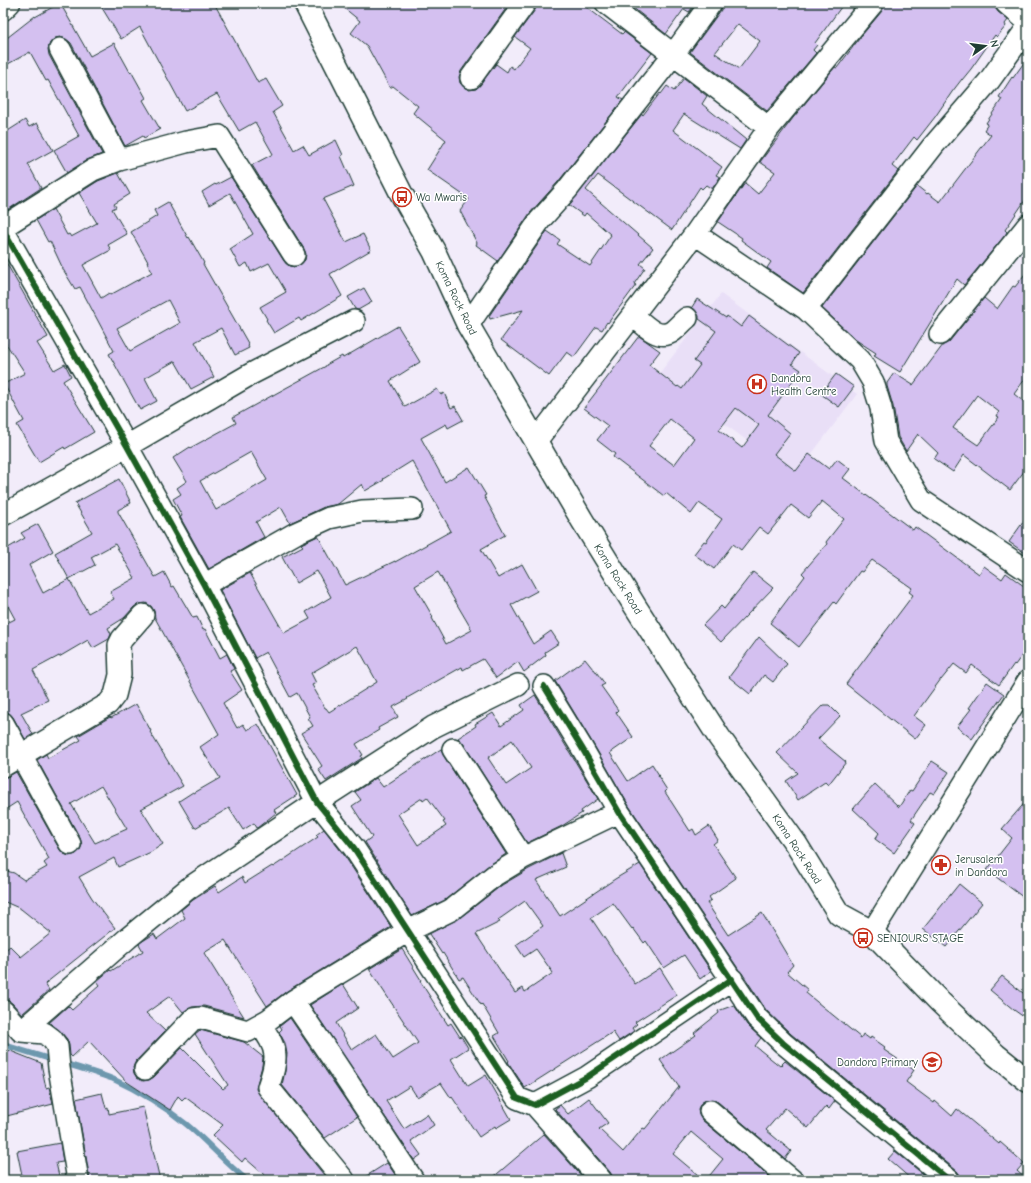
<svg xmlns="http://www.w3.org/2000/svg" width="1031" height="1183" viewBox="0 0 1031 1183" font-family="'Comic Neue',sans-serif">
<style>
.built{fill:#e9dff7}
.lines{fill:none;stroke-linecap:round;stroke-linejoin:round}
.stream{stroke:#6d98ae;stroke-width:5.5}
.building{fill:#d4c0f0;stroke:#1f3d34;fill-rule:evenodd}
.minor-casing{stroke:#1f3d34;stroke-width:24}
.tertiary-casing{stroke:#1f3d34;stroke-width:25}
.secondary-casing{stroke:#1f3d34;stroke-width:25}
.minor{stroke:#fff;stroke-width:21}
.tertiary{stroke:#fff;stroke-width:22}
.secondary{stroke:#fff;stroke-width:22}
.cycleway-casing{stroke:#fff;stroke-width:8}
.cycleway{stroke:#1b5e20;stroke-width:6}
.labels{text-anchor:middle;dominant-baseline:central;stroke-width:3;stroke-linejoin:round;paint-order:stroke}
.poi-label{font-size:11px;fill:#1f3d34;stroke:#fff;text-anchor:start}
.street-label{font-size:11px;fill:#1f3d34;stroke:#fff}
</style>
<rect width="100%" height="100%" fill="#f2ecfa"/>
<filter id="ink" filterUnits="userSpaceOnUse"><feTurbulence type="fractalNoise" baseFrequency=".025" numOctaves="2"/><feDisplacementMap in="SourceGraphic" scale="8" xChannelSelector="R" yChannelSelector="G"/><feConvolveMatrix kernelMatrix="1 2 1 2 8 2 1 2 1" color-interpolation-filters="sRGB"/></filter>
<g filter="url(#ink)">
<path class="built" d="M 721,294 L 857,394 L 795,476 L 658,375 Z"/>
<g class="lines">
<path class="stream" d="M 3,1042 L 11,1047 L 53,1060
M 63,1063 C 80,1068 97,1073 113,1079 C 139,1091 164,1106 186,1124 C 207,1141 225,1163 247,1180"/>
</g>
<path class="building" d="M 60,3 L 90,56 L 114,43 L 130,72 L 131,71 L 146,98 L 143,100 L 160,129 L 144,138 L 143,136 L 125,146 L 71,43 L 66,39 L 60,37 L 55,38 L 50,43 L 48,49 L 49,55 L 102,154 L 87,160 L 67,173 L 54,150 L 79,136 L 48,80 L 46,81 L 30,52 L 8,64 L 3,55 L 3,41 L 35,16 L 35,17 Z
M 99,3 L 214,3 L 258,83 L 266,79 L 282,106 L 273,112 L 294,150 L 303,145 L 309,155 L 336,140 L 343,155 L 341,156 L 354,186 L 323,199 L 346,242 L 363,234 L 371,250 L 330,274 L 342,296 L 301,321 L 299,318 L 274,333 L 266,320 L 267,319 L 260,307 L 286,292 L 269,263 L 251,272 L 247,263 L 240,267 L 230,249 L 253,234 L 230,193 L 209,205 L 202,192 L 215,184 L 216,185 L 231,177 L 284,261 L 289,266 L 294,267 L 300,265 L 305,260 L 306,254 L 304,249 L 252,165 L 273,154 L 255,122 L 239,131 L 217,94 L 185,111 L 140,27 L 121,39 Z
M 338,3 L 510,3 L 461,71 L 459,77 L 460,83 L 464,87 L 469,90 L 476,89 L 480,85 L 496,64 L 507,72 L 510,66 L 514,69 L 530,48 L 515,37 L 535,10 L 537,3 L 581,3 L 622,34 L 624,32 L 652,53 L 618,97 L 623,100 L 558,182 L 530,213 L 498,261 L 476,245 L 477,243 L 460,211 L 469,199 L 427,170 L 446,140 L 413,113 L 418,106 L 393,86 L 390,88 L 367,46 L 351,33 L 360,21 Z
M 627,3 L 696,3 L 689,12 L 684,9 L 666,34 Z
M 723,3 L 844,3 L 815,43 L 817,45 L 813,50 L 816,53 L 767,111 L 690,52 L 721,10 ZM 738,24 L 760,41 L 739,69 L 715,53 Z
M 885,3 L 994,3 L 995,7 L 998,12 L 1008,20 L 1005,24 L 1006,26 L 997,37 L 995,35 L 971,69 L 962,80 L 962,79 L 952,92 L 935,117 L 917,140 L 914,137 L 892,166 L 898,171 L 803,293 L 767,268 L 771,262 L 741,240 L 742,238 L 718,222 L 745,183 L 758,194 L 775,172 L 760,162 L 793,118 L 835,67 L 837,68 L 862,35 L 882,11 Z
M 1028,57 L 1028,196 L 1005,230 L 1007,232 L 1006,234 L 964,285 L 957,279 L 900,372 L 874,356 L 876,353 L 856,340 L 822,308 L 917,186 L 927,194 L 928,193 L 940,202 L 991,135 L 984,130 L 988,124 L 986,123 L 1002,99 L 999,97 L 1012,77 L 1013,78 Z
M 684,78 L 707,96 L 702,104 L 746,140 L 740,149 L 684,114 L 673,130 L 722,167 L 716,175 L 720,177 L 712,189 L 706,185 L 702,189 L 700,187 L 672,230 L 598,175 L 586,190 L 653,248 L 640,264 L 645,268 L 634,284 L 636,285 L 608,323 L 607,322 L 602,330 L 596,327 L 574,357 L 567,352 L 549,376 L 501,340 L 523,310 L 490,319 L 489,316 L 547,231 L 560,240 L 557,244 L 590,266 L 611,235 L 586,213 L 584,216 L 569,205 L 642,114 L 643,115 L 660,93 L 661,94 L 667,86 L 674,91 Z
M 25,120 L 29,127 L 37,123 L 53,150 L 28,164 L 41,188 L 3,213 L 3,134 Z
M 118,173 L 130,194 L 114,204 L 116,207 L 112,209 L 127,234 L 108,245 L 111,250 L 83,265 L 101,298 L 109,293 L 110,295 L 152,272 L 147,262 L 148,262 L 131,232 L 157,216 L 154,210 L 168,202 L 188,238 L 189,237 L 204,263 L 203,264 L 249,345 L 248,346 L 249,348 L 235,355 L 221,328 L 195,342 L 214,377 L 191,389 L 175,361 L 145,378 L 157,401 L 140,410 L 109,354 L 114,351 L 80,287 L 75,289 L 64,271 L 50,241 L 48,242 L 36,220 L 53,209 L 67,235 L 69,234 L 71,237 L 97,223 L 79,193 L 98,181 ZM 168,300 L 180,323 L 130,351 L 117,328 Z
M 3,257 L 48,337 L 37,343 L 54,370 L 65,364 L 71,376 L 63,381 L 94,432 L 65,449 L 64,447 L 39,462 L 17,425 L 24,421 L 4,384 L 25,373 L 3,339 Z
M 1028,270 L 1028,375 L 1014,394 L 1028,405 L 1028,466 L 1010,490 L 964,455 L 953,472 L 934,459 L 938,453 L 918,434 L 906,451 L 898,437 L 893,406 L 887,386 L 887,383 L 894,373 L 913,385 L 943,345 L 949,342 L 984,298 L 997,309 L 1013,286 L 1015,287 ZM 977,395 L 999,412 L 997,416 L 999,417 L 978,445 L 953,428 Z
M 364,288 L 372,302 L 358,310 L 355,309 L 348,297 Z
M 697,299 L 726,318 L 727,316 L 741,327 L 749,316 L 799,353 L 792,364 L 801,370 L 768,415 L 790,433 L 774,454 L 796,471 L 809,454 L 829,469 L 837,459 L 850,469 L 843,478 L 913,530 L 915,527 L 979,574 L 984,566 L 1002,579 L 1006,573 L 1028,589 L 1028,647 L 1015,665 L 1014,664 L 999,685 L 972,665 L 966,673 L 954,664 L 941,680 L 941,679 L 914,716 L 926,725 L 915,739 L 846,684 L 913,595 L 909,592 L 912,588 L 872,560 L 862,572 L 860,571 L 836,604 L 834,602 L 799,647 L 770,623 L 805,576 L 802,573 L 827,544 L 826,542 L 844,519 L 822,501 L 808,518 L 791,505 L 768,534 L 759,527 L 741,550 L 733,544 L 714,569 L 694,554 L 704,541 L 706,542 L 722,519 L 699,503 L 691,514 L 666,493 L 664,496 L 613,457 L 615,454 L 597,440 L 608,426 L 584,408 L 639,336 L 660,351 L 649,365 L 677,387 L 678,386 L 682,389 L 700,365 L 694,361 L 716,331 L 699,319 L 699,316 L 696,311 L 692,307 ZM 736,408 L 759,425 L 742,448 L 719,430 ZM 670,419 L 694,438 L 674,465 L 649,446 Z
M 398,326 L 420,362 L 390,381 L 405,407 L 437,389 L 441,395 L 444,393 L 451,408 L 455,406 L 463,420 L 448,428 L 446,424 L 421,438 L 445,482 L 469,467 L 486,495 L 484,496 L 505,535 L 481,549 L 498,578 L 522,564 L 537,591 L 511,605 L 533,644 L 551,631 L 559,643 L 545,652 L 546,655 L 524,672 L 518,662 L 496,678 L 483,659 L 463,670 L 462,667 L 407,698 L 408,699 L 393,707 L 398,717 L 378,728 L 379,730 L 356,744 L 363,755 L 361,756 L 362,758 L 326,781 L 318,769 L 322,766 L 301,733 L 313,726 L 308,718 L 310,717 L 297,693 L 290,697 L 266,652 L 255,658 L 220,590 L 250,573 L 284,633 L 310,619 L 306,612 L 331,597 L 317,571 L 296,583 L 282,557 L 303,546 L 301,544 L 318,536 L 345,585 L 395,561 L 395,562 L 451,531 L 412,461 L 383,479 L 384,480 L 365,491 L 362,484 L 338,504 L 324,507 L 290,523 L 281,507 L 256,522 L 264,537 L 209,569 L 180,517 L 182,516 L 173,499 L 181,494 L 177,488 L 187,481 L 173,458 L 190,447 L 190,448 L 236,423 L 233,417 L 326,366 L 326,365 L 342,356 L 343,358 ZM 251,452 L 267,480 L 216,510 L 200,481 ZM 438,572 L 472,630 L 446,644 L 432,618 L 433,617 L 415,586 ZM 357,646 L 377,682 L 329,712 L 326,708 L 325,708 L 312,685 L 316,683 L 311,673 Z
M 836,374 L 854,387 L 839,407 L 821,394 Z
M 119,479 L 131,503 L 118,510 L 118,512 L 155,577 L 164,572 L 172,587 L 174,586 L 193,618 L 197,617 L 203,630 L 205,629 L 220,658 L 227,654 L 234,669 L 230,671 L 242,690 L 223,703 L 237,728 L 243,724 L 247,730 L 258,724 L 297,795 L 274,810 L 276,813 L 257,828 L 254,823 L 243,830 L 229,808 L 195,828 L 179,801 L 193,792 L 194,793 L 220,778 L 200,747 L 219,734 L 155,618 L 154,611 L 151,606 L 146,603 L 139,604 L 134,607 L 124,618 L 108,628 L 111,634 L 109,639 L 93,648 L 88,640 L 59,657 L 59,656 L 33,670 L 48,700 L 21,713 L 33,734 L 25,739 L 13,717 L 9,713 L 3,711 L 3,625 L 15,619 L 3,597 L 3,551 L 25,538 L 21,533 L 38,524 L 53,551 L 29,565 L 43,593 L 69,579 L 88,613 L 114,599 L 110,592 L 135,578 L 115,544 L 91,557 L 95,565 L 69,579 L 55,553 L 92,532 L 75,503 Z
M 1028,515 L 1028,555 L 1009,542 Z
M 753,572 L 773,588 L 721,642 L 703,625 L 721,606 L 724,609 Z
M 759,637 L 787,664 L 773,682 L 764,675 L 750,694 L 729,677 Z
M 585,659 L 593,669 L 594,669 L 605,684 L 601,686 L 618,710 L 616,712 L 633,737 L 610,753 L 628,781 L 652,764 L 659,775 L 658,776 L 667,790 L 665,792 L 690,831 L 693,829 L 696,835 L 709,826 L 718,840 L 713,844 L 736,878 L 709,897 L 711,900 L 707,903 L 728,935 L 762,913 L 793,965 L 787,972 L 808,990 L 806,993 L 861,1038 L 863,1034 L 870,1039 L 871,1037 L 885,1047 L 884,1050 L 914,1070 L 906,1082 L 934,1103 L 935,1101 L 952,1116 L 957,1109 L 999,1144 L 1000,1142 L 1024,1163 L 1017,1171 L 1027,1180 L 961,1180 L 960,1175 L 957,1171 L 791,1034 L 766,1010 L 742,973 L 739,970 L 629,806 L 592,742 L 555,681 Z
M 987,682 L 1004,694 L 972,739 L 957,727 L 971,709 L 969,708 Z
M 535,695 L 598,799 L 581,811 L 582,813 L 562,826 L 527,843 L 463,743 L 458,738 L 476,726 L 475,724 L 493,713 L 501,726 L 524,710 L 521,705 ZM 512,740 L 531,768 L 506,785 L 488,758 Z
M 136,704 L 151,731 L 150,732 L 183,786 L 141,809 L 163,844 L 151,852 L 118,867 L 114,858 L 79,877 L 92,898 L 115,928 L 46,983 L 45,984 L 49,990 L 22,1014 L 12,1003 L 7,1000 L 3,999 L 3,952 L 10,946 L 21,957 L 51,933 L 21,909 L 3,901 L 3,870 L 14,873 L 24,880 L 47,867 L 44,863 L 49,859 L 17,802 L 3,811 L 3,778 L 9,776 L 16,772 L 60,850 L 64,854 L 69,856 L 76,854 L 80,850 L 82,845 L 80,838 L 37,760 L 46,754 L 48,758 L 81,740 L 78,736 L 110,717 L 111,718 ZM 101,786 L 127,829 L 95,843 L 71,804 Z
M 823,705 L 829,705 L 840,716 L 818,739 L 846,762 L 828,785 L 825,782 L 798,800 L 786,781 L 798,773 L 777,753 Z
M 441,749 L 443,755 L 506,854 L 488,866 L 445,900 L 412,916 L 365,842 L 372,837 L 352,806 L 361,800 L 355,792 L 376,778 L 383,787 ZM 427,797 L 445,821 L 443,822 L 446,826 L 418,845 L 398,814 L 422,798 L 423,800 Z
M 932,761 L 949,772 L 934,794 L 930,792 L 911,820 L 915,823 L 894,853 L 875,839 L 879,833 L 853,809 L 875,784 L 899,807 L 910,790 L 912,791 Z
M 1028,799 L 1028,901 L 987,870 L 1012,838 L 1002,829 Z
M 324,829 L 344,855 L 391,927 L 287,991 L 267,1006 L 225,940 L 204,953 L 244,1017 L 204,1006 L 192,1007 L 183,1012 L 170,996 L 146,1013 L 165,1031 L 136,1061 L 133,1067 L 134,1073 L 137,1078 L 143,1081 L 149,1080 L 154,1077 L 182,1048 L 223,1089 L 228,1085 L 195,1034 L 200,1030 L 244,1042 L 263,1057 L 262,1066 L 257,1084 L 256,1089 L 259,1094 L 328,1180 L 270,1180 L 245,1158 L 242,1162 L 213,1135 L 223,1125 L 185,1097 L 182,1100 L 178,1096 L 170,1110 L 127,1082 L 89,1041 L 72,1057 L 70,1055 L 69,1045 L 67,1039 L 59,1030 L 49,1023 L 68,1006 L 72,1010 L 100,985 L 97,981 L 110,970 L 111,971 L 143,951 L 139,944 L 141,942 L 154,934 L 157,939 L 185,918 L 181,910 L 193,900 L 215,886 L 219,892 L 242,877 L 245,883 L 272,866 L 273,867 L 318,837 L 316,835 Z
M 561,853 L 566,867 L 536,880 L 560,916 L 615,879 L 640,864 L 711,971 L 700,979 L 684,955 L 664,968 L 646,941 L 644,943 L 633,928 L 632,929 L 613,903 L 591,918 L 635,984 L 660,968 L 677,995 L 635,1022 L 637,1024 L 632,1028 L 634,1031 L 619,1041 L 613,1032 L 525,1088 L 508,1062 L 509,1061 L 494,1036 L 499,1033 L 482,1004 L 481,1005 L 463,977 L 459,979 L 443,953 L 442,954 L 429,934 L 458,919 L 502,885 L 529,869 ZM 525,901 L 543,926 L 516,945 L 524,957 L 536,949 L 553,973 L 525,992 L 523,988 L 515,993 L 476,934 L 500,922 L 498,920 Z
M 959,884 L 982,903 L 946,947 L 923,929 Z
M 402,949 L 421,980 L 420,981 L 448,1025 L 451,1023 L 460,1037 L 461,1036 L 468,1048 L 451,1059 L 468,1086 L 486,1075 L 511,1119 L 496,1128 L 495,1126 L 479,1137 L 452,1097 L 451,1098 L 441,1083 L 417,1097 L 410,1086 L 386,1101 L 404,1129 L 427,1114 L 434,1125 L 411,1141 L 421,1155 L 414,1160 L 310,1005 L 343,984 L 358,1008 L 336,1023 L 352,1050 L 376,1034 L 393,1059 L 418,1043 L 369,969 Z
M 1002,976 L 1028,997 L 1028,1020 L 1014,1010 L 990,990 Z
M 734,1005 L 747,1025 L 761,1038 L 755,1046 L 780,1066 L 785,1061 L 835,1101 L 829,1109 L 826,1106 L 808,1128 L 785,1108 L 766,1130 L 791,1151 L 785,1159 L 718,1102 L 712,1099 L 706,1100 L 701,1103 L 698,1109 L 699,1115 L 702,1120 L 769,1176 L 765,1180 L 706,1180 L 723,1159 L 691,1132 L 673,1154 L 704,1180 L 613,1180 L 613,1177 L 610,1172 L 555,1109 L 560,1105 L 568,1114 L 589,1098 L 608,1123 L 599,1129 L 623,1152 L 643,1128 L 645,1129 L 679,1087 L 660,1060 L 696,1035 L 694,1033 L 719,1013 L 718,1011 Z
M 290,1018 L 357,1117 L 325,1138 L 282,1085 L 285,1071 L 287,1054 L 285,1043 L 279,1032 L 282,1029 L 280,1026 Z
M 3,1048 L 41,1063 L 46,1088 L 49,1087 L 53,1104 L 3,1117 Z
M 102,1093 L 106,1108 L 108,1107 L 109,1114 L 143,1107 L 160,1180 L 90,1180 L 76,1099 Z
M 544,1134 L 585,1180 L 490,1180 Z
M 60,1143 L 63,1162 L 56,1163 L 60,1180 L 23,1180 L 17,1151 Z
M 895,1151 L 930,1180 L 912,1180 L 888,1159 Z
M 387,1163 L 399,1180 L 360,1180 Z"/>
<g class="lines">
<g class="minor-casing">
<path id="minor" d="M 1006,3 L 1028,22
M 60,49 L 119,160
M 471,78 L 525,3
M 769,128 L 873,3
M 3,227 L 93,170 L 119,160 L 186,142 L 219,136 L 294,255
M 3,230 L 127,446 L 204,585 L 317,802 L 354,848 L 517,1098 L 535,1105 L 587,1077 L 732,979
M 695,234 L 806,309 L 860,360 L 873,382 L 881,408 L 886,441 L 921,500 L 1028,571
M 806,309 L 933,146 L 989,81 L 1028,27
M 633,315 C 643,324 659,342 673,331 C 678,327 682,322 687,318
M 468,325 L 540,220 L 567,190 L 673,55 L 711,3
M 940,334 L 1028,225
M 536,441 L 695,234 L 769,128 L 606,3
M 3,515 L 127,446 L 251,374 L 354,321
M 204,585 L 296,533 L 329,518 L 362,511 L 412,509
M 544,686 L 582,748 L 619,812 L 757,1018 L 783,1043 L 949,1180
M 3,723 L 70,844
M 453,749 L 523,858
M 3,766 L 108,704 L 115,695 L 120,675 L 119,645 L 122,639 L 143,615
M 872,932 L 1028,681
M 293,1001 L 332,1058 L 413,1180
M 3,1011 L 21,1031 L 128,938 L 189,888 L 317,802 L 433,727 L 518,685
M 260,1025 C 279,1049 278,1059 268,1087 L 344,1180
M 21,1031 L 44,1033 L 52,1039 L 57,1046 L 59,1068 L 78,1180
M 145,1069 L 193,1019 L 201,1018 L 248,1031 L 268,1020 L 293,1001 L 408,931 L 451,910 L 495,875 L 523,858 L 619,812
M 535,1105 L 601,1180
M 710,1111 L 792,1180"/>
</g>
<g class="tertiary-casing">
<path id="tertiary" d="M 3,9 L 9,3"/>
</g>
<g class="secondary-casing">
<path id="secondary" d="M 305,3 L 401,193 L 434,251 L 468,325 L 582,520 L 635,606 L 719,737 L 796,844 L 839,914 L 872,932 L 941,1003 L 996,1055 L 1028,1081"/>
</g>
<use href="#minor" class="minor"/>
<use href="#tertiary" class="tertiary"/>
<use href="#secondary" class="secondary"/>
<g class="cycleway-casing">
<path id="cycleway" d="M 3,230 L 127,446 L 204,585 L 317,802 L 354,848 L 517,1098 L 535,1105 L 587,1077 L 732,979
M 544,686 L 582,748 L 619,812 L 757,1018 L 783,1043 L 949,1180"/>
</g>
<use href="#cycleway" class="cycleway"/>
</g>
</g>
<defs>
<g id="bus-ring" transform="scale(1)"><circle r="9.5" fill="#fff" stroke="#c8321e" stroke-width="1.5"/><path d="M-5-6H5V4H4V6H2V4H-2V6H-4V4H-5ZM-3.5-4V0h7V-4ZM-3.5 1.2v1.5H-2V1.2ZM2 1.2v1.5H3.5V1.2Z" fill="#c8321e"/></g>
<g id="hospital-ring" transform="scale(1)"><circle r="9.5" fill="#fff" stroke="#c8321e" stroke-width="1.5"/><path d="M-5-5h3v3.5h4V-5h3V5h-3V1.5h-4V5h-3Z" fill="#c8321e"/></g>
<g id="pharmacy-ring" transform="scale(1)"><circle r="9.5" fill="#fff" stroke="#c8321e" stroke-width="1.5"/><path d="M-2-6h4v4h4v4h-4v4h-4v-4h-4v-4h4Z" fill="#c8321e"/></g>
<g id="school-ring" transform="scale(1)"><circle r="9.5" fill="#fff" stroke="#c8321e" stroke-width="1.5"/><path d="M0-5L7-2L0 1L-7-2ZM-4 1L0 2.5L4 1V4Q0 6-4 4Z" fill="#c8321e"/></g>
</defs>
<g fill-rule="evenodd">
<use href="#bus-ring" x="402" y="197"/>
<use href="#hospital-ring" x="757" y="384"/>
<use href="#pharmacy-ring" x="941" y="865"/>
<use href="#bus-ring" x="863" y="938"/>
<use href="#school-ring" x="932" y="1062"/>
</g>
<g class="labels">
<g class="poi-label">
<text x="416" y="197">Wa Mwaris</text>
<text x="771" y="378">Dandora<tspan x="771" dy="13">Health Centre</tspan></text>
<text x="955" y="859">Jerusalem<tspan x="955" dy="13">in Dandora</tspan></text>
<text x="877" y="938">SENIOURS STAGE</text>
<text x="918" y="1062" text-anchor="end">Dandora Primary</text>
</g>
<g class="street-label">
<text transform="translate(456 298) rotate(64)">Koma Rock Road</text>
<text transform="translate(618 579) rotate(58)">Koma Rock Road</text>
<text transform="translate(797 849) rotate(57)">Koma Rock Road</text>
</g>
</g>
<rect width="1031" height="1183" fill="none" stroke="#fff" stroke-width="16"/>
<rect x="8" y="8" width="1015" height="1167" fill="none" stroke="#1f3d34" stroke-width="1.5" filter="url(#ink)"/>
<g transform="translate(985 46) rotate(76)" stroke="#ffffff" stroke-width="3" paint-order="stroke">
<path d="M0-3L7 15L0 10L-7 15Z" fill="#1f3d34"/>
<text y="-6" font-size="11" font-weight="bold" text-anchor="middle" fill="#1f3d34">N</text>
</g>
</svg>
